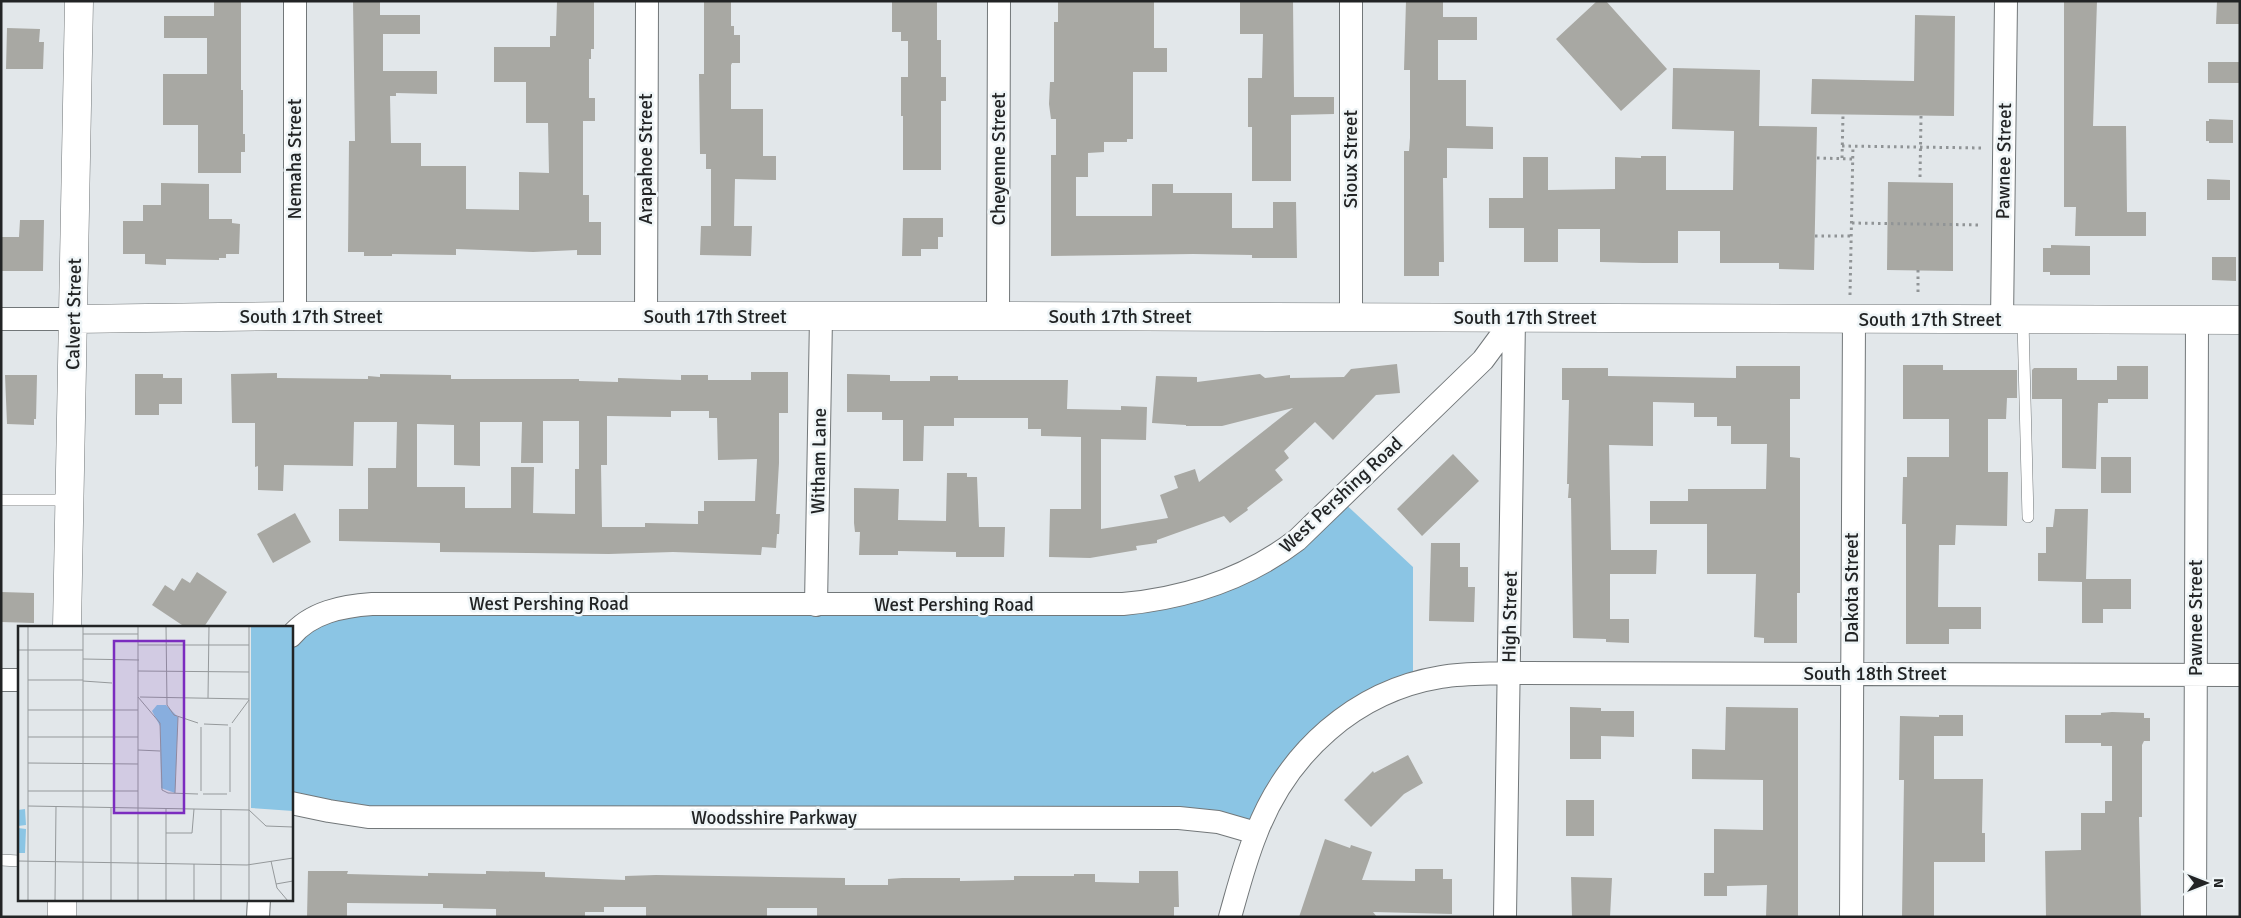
<svg xmlns="http://www.w3.org/2000/svg" width="2241" height="918" viewBox="0 0 2241 918" font-family="Signika,sans-serif">
<style>
.green{fill:#8bc5e4}
.building{fill:#a8a8a3;fill-rule:evenodd}
.lines{fill:none;stroke-linecap:round;stroke-linejoin:round}
.service-casing{stroke:#727779;stroke-width:12}
.minor-casing{stroke:#727779;stroke-width:24}
.tertiary-casing{stroke:#727779;stroke-width:29}
.path{stroke:#909496;stroke-width:3;stroke-dasharray:2.5 4;stroke-linecap:butt}
.service{stroke:#fff;stroke-width:11}
.minor{stroke:#fff;stroke-width:22}
.tertiary{stroke:#fff;stroke-width:28}
.labels{text-anchor:middle;dominant-baseline:central;stroke-width:5;stroke-linejoin:round;paint-order:stroke}
.street-label{font-size:19px;fill:#222425;stroke:#eff5f7}
.inset-road{fill:none;stroke:#95999b;stroke-width:1}
.view{fill:#7b2cbf;fill-opacity:0.15;stroke:#7b2cbf;stroke-width:2.5}
.inset-edge{fill:none;stroke:#222425;stroke-width:2.5}
</style>
<rect width="100%" height="100%" fill="#e2e7ea"/>
<path class="green" d="M 1340,499 L 1413,567 L 1413,684 L 1336,722 L 1256,833 L 1238,827 L 590,818 L 291,803 L 291,636 L 331,610 L 1123,604 L 1226,581 Z"/>
<path class="building" d="M 214,1 L 241,1 L 241,90 L 243,90 L 243,134 L 245,134 L 245,152 L 241,152 L 241,173 L 198,173 L 198,125 L 163,125 L 163,74 L 207,74 L 207,38 L 164,38 L 164,16 L 214,16 Z
M 353,1 L 380,1 L 380,15 L 420,15 L 420,34 L 383,34 L 383,71 L 437,71 L 437,94 L 396,93 L 396,96 L 390,96 L 391,143 L 421,143 L 421,166 L 466,166 L 466,209 L 519,210 L 519,172 L 549,173 L 548,123 L 526,123 L 526,82 L 494,82 L 494,47 L 550,47 L 550,36 L 556,36 L 557,1 L 594,1 L 594,49 L 591,49 L 591,59 L 589,59 L 589,98 L 595,98 L 595,121 L 583,121 L 583,195 L 589,195 L 589,222 L 601,222 L 601,255 L 577,255 L 577,250 L 533,252 L 456,249 L 456,255 L 392,254 L 392,256 L 364,256 L 364,252 L 348,252 L 349,141 L 355,141 Z
M 704,1 L 731,1 L 731,26 L 734,26 L 734,35 L 740,35 L 740,63 L 732,63 L 731,65 L 731,109 L 763,109 L 763,156 L 776,156 L 776,180 L 735,179 L 734,226 L 752,226 L 751,256 L 700,255 L 701,226 L 711,226 L 711,169 L 706,169 L 706,154 L 700,154 L 699,74 L 704,74 Z
M 892,1 L 937,1 L 937,40 L 941,40 L 941,77 L 946,77 L 946,101 L 941,101 L 941,170 L 903,170 L 903,116 L 901,116 L 901,77 L 908,77 L 908,41 L 901,41 L 901,32 L 892,32 Z
M 1058,1 L 1154,1 L 1154,48 L 1167,48 L 1167,72 L 1133,72 L 1133,139 L 1127,139 L 1127,142 L 1104,142 L 1104,152 L 1088,153 L 1088,177 L 1076,177 L 1076,216 L 1152,216 L 1152,184 L 1173,184 L 1173,193 L 1232,193 L 1232,228 L 1273,228 L 1273,202 L 1296,202 L 1297,258 L 1252,258 L 1252,255 L 1193,254 L 1051,256 L 1051,155 L 1056,155 L 1056,119 L 1051,119 L 1049,104 L 1050,82 L 1054,82 L 1054,22 L 1058,22 Z
M 1240,1 L 1293,1 L 1294,97 L 1334,97 L 1334,114 L 1291,115 L 1291,181 L 1252,181 L 1252,127 L 1248,127 L 1248,78 L 1262,78 L 1263,34 L 1240,34 Z
M 1406,1 L 1443,1 L 1443,17 L 1477,17 L 1477,40 L 1438,40 L 1438,80 L 1466,80 L 1466,126 L 1493,127 L 1493,149 L 1447,148 L 1447,178 L 1443,178 L 1444,262 L 1439,262 L 1439,276 L 1404,276 L 1404,151 L 1409,151 L 1410,138 L 1410,70 L 1404,70 Z
M 1597,1 L 1606,1 L 1667,69 L 1621,111 L 1556,39 Z
M 2064,1 L 2097,1 L 2093,126 L 2126,126 L 2127,212 L 2146,212 L 2146,236 L 2075,236 L 2076,207 L 2064,207 Z
M 2217,1 L 2240,1 L 2240,24 L 2216,24 Z
M 1915,15 L 1955,16 L 1954,116 L 1811,114 L 1812,79 L 1914,81 Z
M 7,28 L 40,29 L 39,42 L 44,42 L 43,69 L 6,69 Z
M 2208,62 L 2240,62 L 2240,83 L 2208,83 Z
M 1673,68 L 1760,70 L 1759,126 L 1817,127 L 1814,270 L 1779,269 L 1779,263 L 1720,263 L 1720,231 L 1678,231 L 1678,263 L 1643,263 L 1600,262 L 1600,229 L 1558,229 L 1558,262 L 1524,262 L 1524,228 L 1489,228 L 1489,198 L 1523,198 L 1523,157 L 1548,157 L 1548,190 L 1615,189 L 1615,157 L 1641,158 L 1641,156 L 1666,156 L 1666,190 L 1733,190 L 1734,131 L 1672,129 Z
M 2209,119 L 2233,120 L 2233,143 L 2209,143 L 2209,141 L 2206,141 L 2206,121 L 2209,121 Z
M 2207,179 L 2230,180 L 2230,200 L 2207,200 Z
M 1888,182 L 1953,183 L 1953,271 L 1887,270 Z
M 161,183 L 209,184 L 209,219 L 232,219 L 232,223 L 240,224 L 239,254 L 226,254 L 226,258 L 219,258 L 219,260 L 166,259 L 166,265 L 145,264 L 145,254 L 123,254 L 123,221 L 143,221 L 143,205 L 161,205 Z
M 903,218 L 943,218 L 943,237 L 938,237 L 938,249 L 921,249 L 921,256 L 902,256 Z
M 20,220 L 44,220 L 43,271 L 1,271 L 1,237 L 19,237 Z
M 2051,245 L 2090,246 L 2090,275 L 2050,275 L 2050,272 L 2043,272 L 2043,248 L 2051,248 Z
M 2212,257 L 2236,257 L 2236,281 L 2212,280 Z
M 1397,364 L 1400,393 L 1376,395 L 1333,440 L 1315,422 L 1284,451 L 1289,458 L 1275,470 L 1283,480 L 1247,508 L 1248,510 L 1230,523 L 1224,516 L 1157,540 L 1157,543 L 1136,546 L 1137,550 L 1090,558 L 1049,557 L 1050,509 L 1081,509 L 1081,437 L 1041,436 L 1041,429 L 1028,429 L 1028,418 L 954,418 L 954,426 L 924,426 L 923,461 L 903,461 L 903,420 L 882,420 L 882,412 L 847,412 L 847,374 L 890,375 L 890,381 L 930,381 L 930,376 L 958,376 L 958,380 L 1068,380 L 1067,409 L 1121,410 L 1121,406 L 1147,407 L 1146,440 L 1101,439 L 1101,529 L 1168,518 L 1160,495 L 1178,488 L 1174,476 L 1195,469 L 1199,482 L 1293,408 L 1222,426 L 1186,426 L 1186,425 L 1152,423 L 1156,376 L 1197,377 L 1197,382 L 1260,374 L 1265,378 L 1290,375 L 1290,378 L 1344,377 L 1351,369 Z
M 1903,365 L 1943,365 L 1943,370 L 2017,370 L 2017,398 L 2007,398 L 2006,419 L 1988,419 L 1988,472 L 2008,472 L 2007,526 L 1956,525 L 1955,545 L 1939,545 L 1938,607 L 1981,607 L 1981,629 L 1949,629 L 1949,644 L 1906,644 L 1906,524 L 1902,524 L 1903,477 L 1907,477 L 1907,457 L 1949,457 L 1949,419 L 1903,419 Z
M 1736,366 L 1800,366 L 1800,399 L 1790,399 L 1790,457 L 1800,458 L 1800,593 L 1797,593 L 1797,643 L 1764,643 L 1764,638 L 1754,637 L 1756,574 L 1707,574 L 1707,524 L 1650,524 L 1650,501 L 1688,501 L 1688,489 L 1766,489 L 1767,444 L 1731,444 L 1731,426 L 1717,426 L 1717,417 L 1694,417 L 1694,403 L 1653,402 L 1653,446 L 1609,445 L 1611,550 L 1657,550 L 1656,574 L 1610,574 L 1610,619 L 1629,619 L 1629,643 L 1606,642 L 1606,639 L 1573,638 L 1571,498 L 1568,498 L 1569,484 L 1567,484 L 1569,400 L 1562,400 L 1562,368 L 1608,368 L 1608,376 L 1736,378 Z
M 2117,366 L 2148,366 L 2148,399 L 2108,399 L 2108,403 L 2098,403 L 2096,469 L 2062,468 L 2062,399 L 2032,399 L 2032,370 L 2034,368 L 2077,368 L 2077,380 L 2117,380 Z
M 751,372 L 788,372 L 788,413 L 779,413 L 779,463 L 776,514 L 780,514 L 779,534 L 777,534 L 776,548 L 762,547 L 761,555 L 673,552 L 609,554 L 440,552 L 440,543 L 339,541 L 339,509 L 368,509 L 368,468 L 396,468 L 397,422 L 354,422 L 353,466 L 284,465 L 283,491 L 258,490 L 258,466 L 255,467 L 255,423 L 232,423 L 231,374 L 277,373 L 277,378 L 368,379 L 368,376 L 380,377 L 380,374 L 451,375 L 451,379 L 579,379 L 579,381 L 618,382 L 618,378 L 681,380 L 681,375 L 708,375 L 708,380 L 751,380 ZM 671,411 L 709,411 L 709,418 L 717,418 L 718,460 L 757,459 L 755,501 L 704,501 L 704,511 L 698,511 L 698,524 L 645,523 L 645,527 L 602,527 L 601,465 L 607,465 L 607,416 L 671,417 ZM 543,421 L 579,421 L 579,469 L 575,469 L 575,514 L 533,513 L 534,467 L 511,467 L 511,508 L 465,508 L 465,487 L 417,487 L 417,424 L 454,425 L 454,465 L 480,466 L 480,422 L 522,422 L 521,463 L 543,463 Z
M 135,374 L 163,374 L 163,378 L 182,378 L 182,404 L 159,404 L 159,415 L 135,415 Z
M 5,375 L 37,375 L 36,419 L 34,419 L 34,425 L 7,424 Z
M 1453,454 L 1479,481 L 1422,536 L 1397,509 Z
M 2101,457 L 2131,457 L 2131,493 L 2101,493 Z
M 947,473 L 967,473 L 967,477 L 977,477 L 979,527 L 1005,527 L 1004,557 L 956,557 L 956,552 L 898,551 L 898,555 L 859,555 L 860,532 L 855,532 L 854,523 L 854,488 L 899,489 L 898,520 L 946,521 Z
M 2055,509 L 2088,509 L 2086,579 L 2131,579 L 2131,609 L 2103,609 L 2103,623 L 2082,623 L 2082,582 L 2038,581 L 2038,553 L 2046,553 L 2046,527 L 2053,527 Z
M 295,513 L 311,542 L 273,563 L 257,534 Z
M 1431,543 L 1460,543 L 1460,567 L 1468,567 L 1468,587 L 1475,587 L 1474,622 L 1429,621 Z
M 197,572 L 227,592 L 204,627 L 185,627 L 152,605 L 165,585 L 174,591 L 182,578 L 190,583 Z
M 1,592 L 34,593 L 34,623 L 1,622 Z
M 1570,707 L 1601,708 L 1601,711 L 1634,711 L 1634,737 L 1601,736 L 1601,759 L 1570,759 Z
M 1726,707 L 1798,708 L 1798,917 L 1766,917 L 1767,885 L 1727,886 L 1727,896 L 1704,896 L 1704,873 L 1714,873 L 1714,829 L 1763,830 L 1763,780 L 1692,779 L 1692,749 L 1725,750 Z
M 2112,712 L 2144,713 L 2144,718 L 2150,718 L 2150,741 L 2144,741 L 2142,745 L 2142,817 L 2139,817 L 2141,917 L 2046,917 L 2045,851 L 2081,850 L 2081,813 L 2105,813 L 2105,801 L 2112,801 L 2112,746 L 2101,746 L 2101,743 L 2065,743 L 2065,715 L 2101,715 L 2101,713 Z
M 1939,715 L 1963,715 L 1963,736 L 1934,736 L 1934,779 L 1983,779 L 1982,833 L 1985,833 L 1985,862 L 1934,862 L 1934,917 L 1902,917 L 1904,780 L 1899,780 L 1900,716 L 1939,717 Z
M 1408,755 L 1423,783 L 1404,794 L 1371,827 L 1344,800 L 1373,771 L 1374,773 Z
M 1566,800 L 1594,800 L 1594,836 L 1566,836 Z
M 1325,839 L 1350,848 L 1351,845 L 1372,852 L 1362,880 L 1415,881 L 1415,869 L 1443,869 L 1443,879 L 1452,879 L 1452,914 L 1373,912 L 1377,917 L 1299,917 Z
M 308,871 L 348,871 L 347,874 L 428,876 L 428,873 L 486,874 L 486,871 L 545,872 L 545,877 L 625,880 L 625,876 L 656,875 L 845,878 L 845,885 L 888,885 L 888,879 L 902,878 L 960,878 L 960,881 L 1014,880 L 1014,876 L 1074,876 L 1074,874 L 1095,874 L 1095,882 L 1139,883 L 1139,871 L 1178,871 L 1179,907 L 1174,907 L 1174,917 L 817,917 L 817,908 L 767,908 L 767,917 L 646,917 L 646,907 L 604,907 L 604,912 L 585,912 L 585,917 L 496,917 L 496,909 L 443,908 L 443,904 L 347,903 L 347,916 L 307,917 Z
M 1571,877 L 1612,878 L 1610,917 L 1572,917 Z"/>
<g class="lines">
<g class="service-casing">
<path id="service" d="M 2023,321 L 2028,517
M 1,500 L 69,500
M 1,860 L 19,861"/>
</g>
<g class="minor-casing">
<path id="minor" d="M 295,316 L 295,1
M 998,316 L 999,1
M 646,317 L 647,1
M 1351,317 L 1351,1
M 1,319 L 74,319
M 2002,321 L 2006,1
M 816,605 L 821,317
M 291,636 C 311,612 343,606 372,604 L 1123,604 C 1186,598 1246,579 1297,540 L 1483,360 L 1514,318
M 1,680 L 19,680
M 291,803 L 329,811 L 368,817 L 1179,818 L 1218,822 L 1256,833
M 258,917 L 259,899
M 1230,917 C 1238,889 1245,861 1256,834 C 1287,753 1355,691 1441,677 C 1464,673 1487,674 1509,673 L 2240,675
M 1505,917 L 1514,318
M 1851,917 L 1854,320
M 2195,917 L 2197,320"/>
</g>
<g class="tertiary-casing">
<path id="tertiary" d="M 74,319 L 295,316 L 998,316 L 2240,320
M 67,627 L 79,1
M 62,917 L 62,899"/>
</g>
<path class="path" d="M 1842,146 L 1982,148
M 1817,158 L 1853,159
M 1842,158 L 1843,115
M 1920,177 L 1921,116
M 1852,223 L 1980,225
M 1815,236 L 1852,236
M 1918,270 L 1918,293
M 1850,295 L 1853,146"/>
<use href="#service" class="service"/>
<use href="#minor" class="minor"/>
<use href="#tertiary" class="tertiary"/>
</g>
<g class="labels">
<g class="street-label">
<text transform="translate(295 159) rotate(-90)">Nemaha Street</text>
<text transform="translate(646 159) rotate(-90)">Arapahoe Street</text>
<text transform="translate(999 159) rotate(-90)">Cheyenne Street</text>
<text transform="translate(1351 159) rotate(-90)">Sioux Street</text>
<text transform="translate(2004 161) rotate(-89)">Pawnee Street</text>
<text transform="translate(74 314) rotate(-89)">Calvert Street</text>
<text x="311" y="317">South 17th Street</text>
<text x="715" y="317">South 17th Street</text>
<text x="1120" y="317">South 17th Street</text>
<text x="1525" y="318">South 17th Street</text>
<text x="1930" y="320">South 17th Street</text>
<text transform="translate(819 461) rotate(-89)">Witham Lane</text>
<text transform="translate(1341 495) rotate(-43)">West Pershing Road</text>
<text transform="translate(1852 588) rotate(-90)">Dakota Street</text>
<text x="549" y="604">West Pershing Road</text>
<text x="954" y="605">West Pershing Road</text>
<text transform="translate(1510 617) rotate(-89)">High Street</text>
<text transform="translate(2196 618) rotate(-90)">Pawnee Street</text>
<text x="1875" y="674">South 18th Street</text>
<text x="774" y="818">Woodsshire Parkway</text>
</g>
</g>
<g transform="translate(18 626)">
<rect width="275" height="275" fill="#e2e7ea"/>
<path d="M 233,0 L 275,0 L 275,185 L 233,182 ZM 139,79 L 148,79 L 160,91 L 157,167 L 143,162 L 142,100 L 134,85 ZM 7,183 L 8,199 L 0,200 L 0,184 ZM 0,202 L 8,203 L 7,227 L 0,227 Z" fill="#8bc5e4"/>
<path class="inset-road" d="M 148,0 L 149,79 L 156,89 L 180,97M 65,8 L 120,8M 120,19 L 231,19M 0,24 L 65,24M 65,33 L 121,34M 120,45 L 231,46M 10,54 L 65,54M 65,55 L 94,57M 120,71 L 142,97 L 144,164 L 150,167 L 180,168M 122,71 L 231,73M 190,72 L 191,0M 10,84 L 120,84M 214,97 L 231,74M 186,98 L 210,99M 10,111 L 120,111M 120,124 L 142,125M 10,137 L 120,138M 10,165 L 120,165M 183,165 L 183,101M 212,166 L 212,101M 157,167 L 160,91M 185,168 L 209,168M 10,180 L 231,184 L 248,200 L 275,201M 148,207 L 174,207 L 176,183M 0,235 L 229,239 L 275,232M 253,235 L 259,262 L 270,275M 258,258 L 275,255M 10,275 L 10,0M 37,275 L 38,180M 65,275 L 65,0M 93,275 L 93,181M 120,275 L 120,0M 148,275 L 148,182M 176,275 L 176,238M 203,275 L 203,183M 231,275 L 231,0"/>
<path class="view" d="M 96,15 L 166,15 L 166,187 L 96,187 Z"/>
<rect width="275" height="275" class="inset-edge"/>
</g>
<rect width="2241" height="918" fill="none" stroke="#222425" stroke-width="5"/>
<g transform="translate(2206 883) rotate(90)" stroke="#eff5f7" stroke-width="4" paint-order="stroke">
<path d="M0-4L9 19L0 12L-9 19Z" fill="#222425"/>
<text y="-8" font-size="14" font-weight="bold" text-anchor="middle" fill="#222425">N</text>
</g>
</svg>
